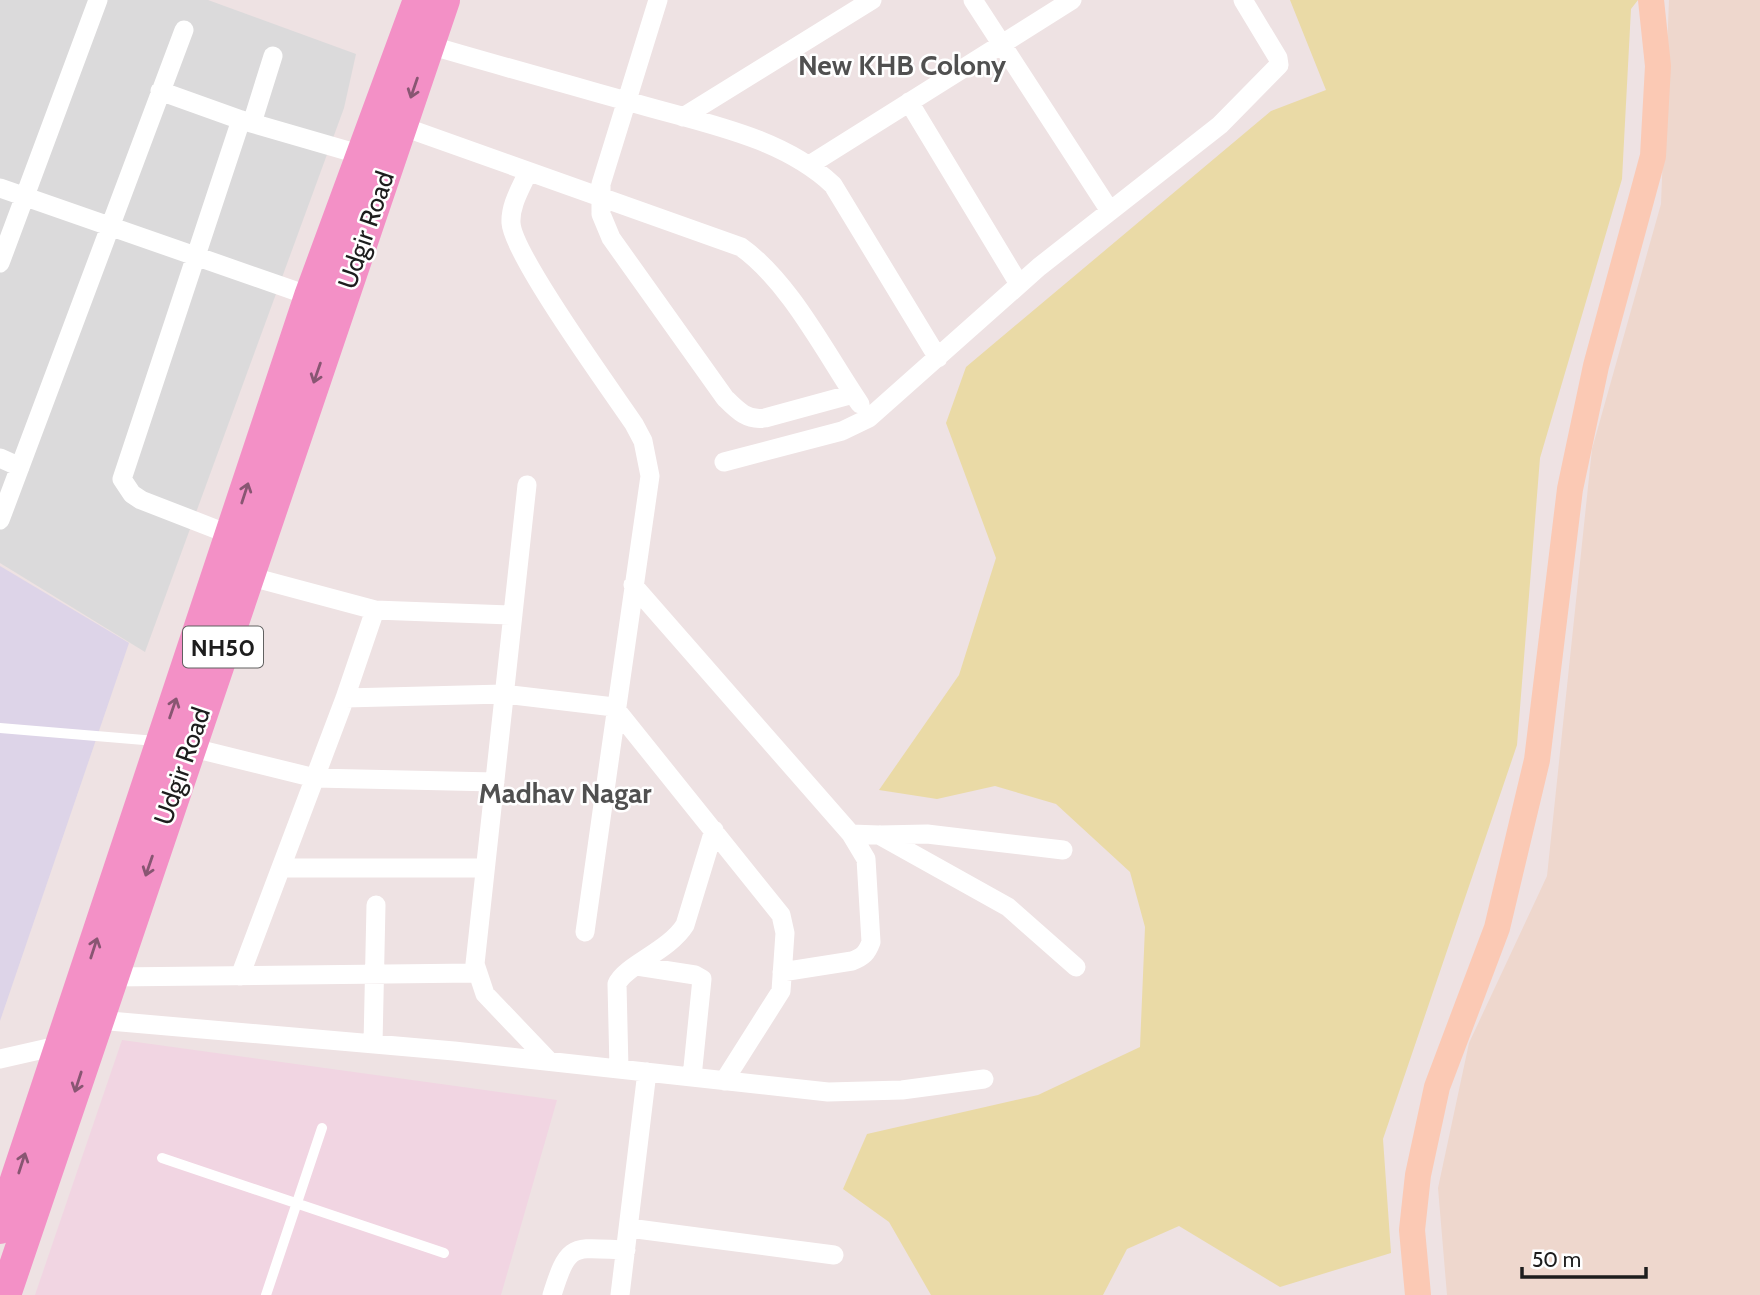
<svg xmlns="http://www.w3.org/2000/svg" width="1760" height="1295" viewBox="0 0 1760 1295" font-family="Cabin,sans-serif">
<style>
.residential{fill:#dbdadb}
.industrial{fill:#ddd4e8}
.military{fill:#f1d5e2}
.farmland{fill:#eed7cd}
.grass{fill:#eadaa6}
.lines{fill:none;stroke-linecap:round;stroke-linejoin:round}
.service{stroke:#fff;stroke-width:10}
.minor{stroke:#fff;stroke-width:19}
.secondary{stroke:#fbc9b4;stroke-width:26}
.trunk{stroke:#f390c6;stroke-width:32}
.oneway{stroke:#885672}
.labels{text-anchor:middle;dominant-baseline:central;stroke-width:5;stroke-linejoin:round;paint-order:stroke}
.shield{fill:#fff;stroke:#616161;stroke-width:2}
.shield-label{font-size:24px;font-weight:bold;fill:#1d1d1d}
.street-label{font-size:26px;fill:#1d1d1d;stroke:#fff}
.neighbourhood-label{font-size:28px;font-weight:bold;fill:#505050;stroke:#fff}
</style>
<rect width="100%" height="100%" fill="#eee2e3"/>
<path class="residential" d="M 0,0 L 208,0 L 356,54 L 344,108 L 145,652 L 0,563 Z"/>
<path class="industrial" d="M 0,566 L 129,643 L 0,1021 Z"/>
<path class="military" d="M 122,1040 L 557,1100 L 501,1295 L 35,1295 Z"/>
<path class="farmland" d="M 1669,0 L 1760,0 L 1760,1295 L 1447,1295 L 1438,1188 L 1469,1043 L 1547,876 L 1592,449 L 1661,204 Z"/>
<path class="grass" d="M 1290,0 L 1638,0 L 1631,9 L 1622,179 L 1540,458 L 1517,745 L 1383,1139 L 1391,1253 L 1280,1287 L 1179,1226 L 1127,1249 L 1103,1295 L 931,1295 L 889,1222 L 843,1189 L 867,1134 L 1038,1095 L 1140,1047 L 1145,927 L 1130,872 L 1056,804 L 995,786 L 937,799 L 879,790 L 959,675 L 996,558 L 946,423 L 966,367 L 1271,111 L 1326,90 Z"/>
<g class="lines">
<path class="service" d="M 0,728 L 156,741
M 162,1158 L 444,1253
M 266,1295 L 322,1128"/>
<path class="minor" d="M 658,0 L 601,184 L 601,214 L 611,238 L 725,398 C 737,410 747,421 765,418 L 853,394
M 973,0 L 1110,211
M 429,45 C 497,65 566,84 634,103 C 702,123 781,136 833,185 L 938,358
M 160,91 L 241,120 L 362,155
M 909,102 L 1019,284
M 683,117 L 872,0
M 252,123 L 273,56
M 401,126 L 741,247 C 790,282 826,354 860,404
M 811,164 L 1072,0
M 528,172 C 521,188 510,205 511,223 C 513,255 611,390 634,424 L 643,441 L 650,476 C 627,628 607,780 585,932
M 0,188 L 310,296 L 334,322
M 0,263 L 98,0
M 0,458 L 20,467
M 724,462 L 842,431 L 869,418 L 1039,267 L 1220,125 L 1279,65 L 1278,58 L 1243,0
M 527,485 L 475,964 L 485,994 L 549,1061
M 0,520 L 184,30
M 231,535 L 141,500 L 132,494 L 122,479 L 241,120
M 248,576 L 375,610 L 513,615
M 633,585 L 851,834 L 866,859 L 871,942 C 867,953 863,957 852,961 L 782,972
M 345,698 L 504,694 L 614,707 L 781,915 L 785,933 L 781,991 L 724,1081
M 181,745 L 315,778 L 495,782
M 851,834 L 879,835 L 1008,907 L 1076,967
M 880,835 L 927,834 L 1063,850
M 282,868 L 485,868
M 637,966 L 695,975 L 702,979 L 692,1077
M 240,976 L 345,698 L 375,610
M 112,977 L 475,973
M 98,1020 L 454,1051 L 828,1092 L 902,1090 L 984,1079
M 373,1044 L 376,905
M 0,1059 L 66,1044
M 619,1069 L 617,984 C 624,966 669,951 685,925 L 714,830
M 629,1228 L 834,1255
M 552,1295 C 569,1241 572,1248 626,1250
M 620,1295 L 647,1072"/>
<path class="secondary" d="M 1418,1295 L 1412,1230 L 1418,1175 L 1437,1087 L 1497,928 L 1537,760 L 1570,489 L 1596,366 L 1653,156 L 1658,66 L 1651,0"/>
<path class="trunk" d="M 0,1228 L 310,296 L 419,0
M 5,1295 L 444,0"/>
</g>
<defs><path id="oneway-shaft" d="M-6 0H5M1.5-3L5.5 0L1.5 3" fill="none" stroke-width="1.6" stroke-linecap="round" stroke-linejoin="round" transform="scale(1.75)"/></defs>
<g class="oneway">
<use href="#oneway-shaft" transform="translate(414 88) rotate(109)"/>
<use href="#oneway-shaft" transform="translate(317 373) rotate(109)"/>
<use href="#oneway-shaft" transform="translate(245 493) rotate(-72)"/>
<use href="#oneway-shaft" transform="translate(173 708) rotate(-71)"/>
<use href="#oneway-shaft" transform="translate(149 866) rotate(109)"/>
<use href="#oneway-shaft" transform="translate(94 948) rotate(-72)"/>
<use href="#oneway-shaft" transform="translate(78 1082) rotate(108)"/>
<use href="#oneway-shaft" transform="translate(22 1163) rotate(-72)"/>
</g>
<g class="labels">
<rect class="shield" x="183" y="626.5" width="80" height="41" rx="5"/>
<g class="shield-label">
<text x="223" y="647">NH50</text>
</g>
<g class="street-label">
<text transform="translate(366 230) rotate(-71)">Udgir Road</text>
<text transform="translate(182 766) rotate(-71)">Udgir Road</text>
</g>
<g class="neighbourhood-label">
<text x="902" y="65">New KHB Colony</text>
<text x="565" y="793">Madhav Nagar</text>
</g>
</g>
<path d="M1522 1267v10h124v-10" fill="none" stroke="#1d1d1d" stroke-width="3.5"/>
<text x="1532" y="1267" font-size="21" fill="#1d1d1d" stroke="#ffffff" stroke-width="5" paint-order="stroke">50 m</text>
</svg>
